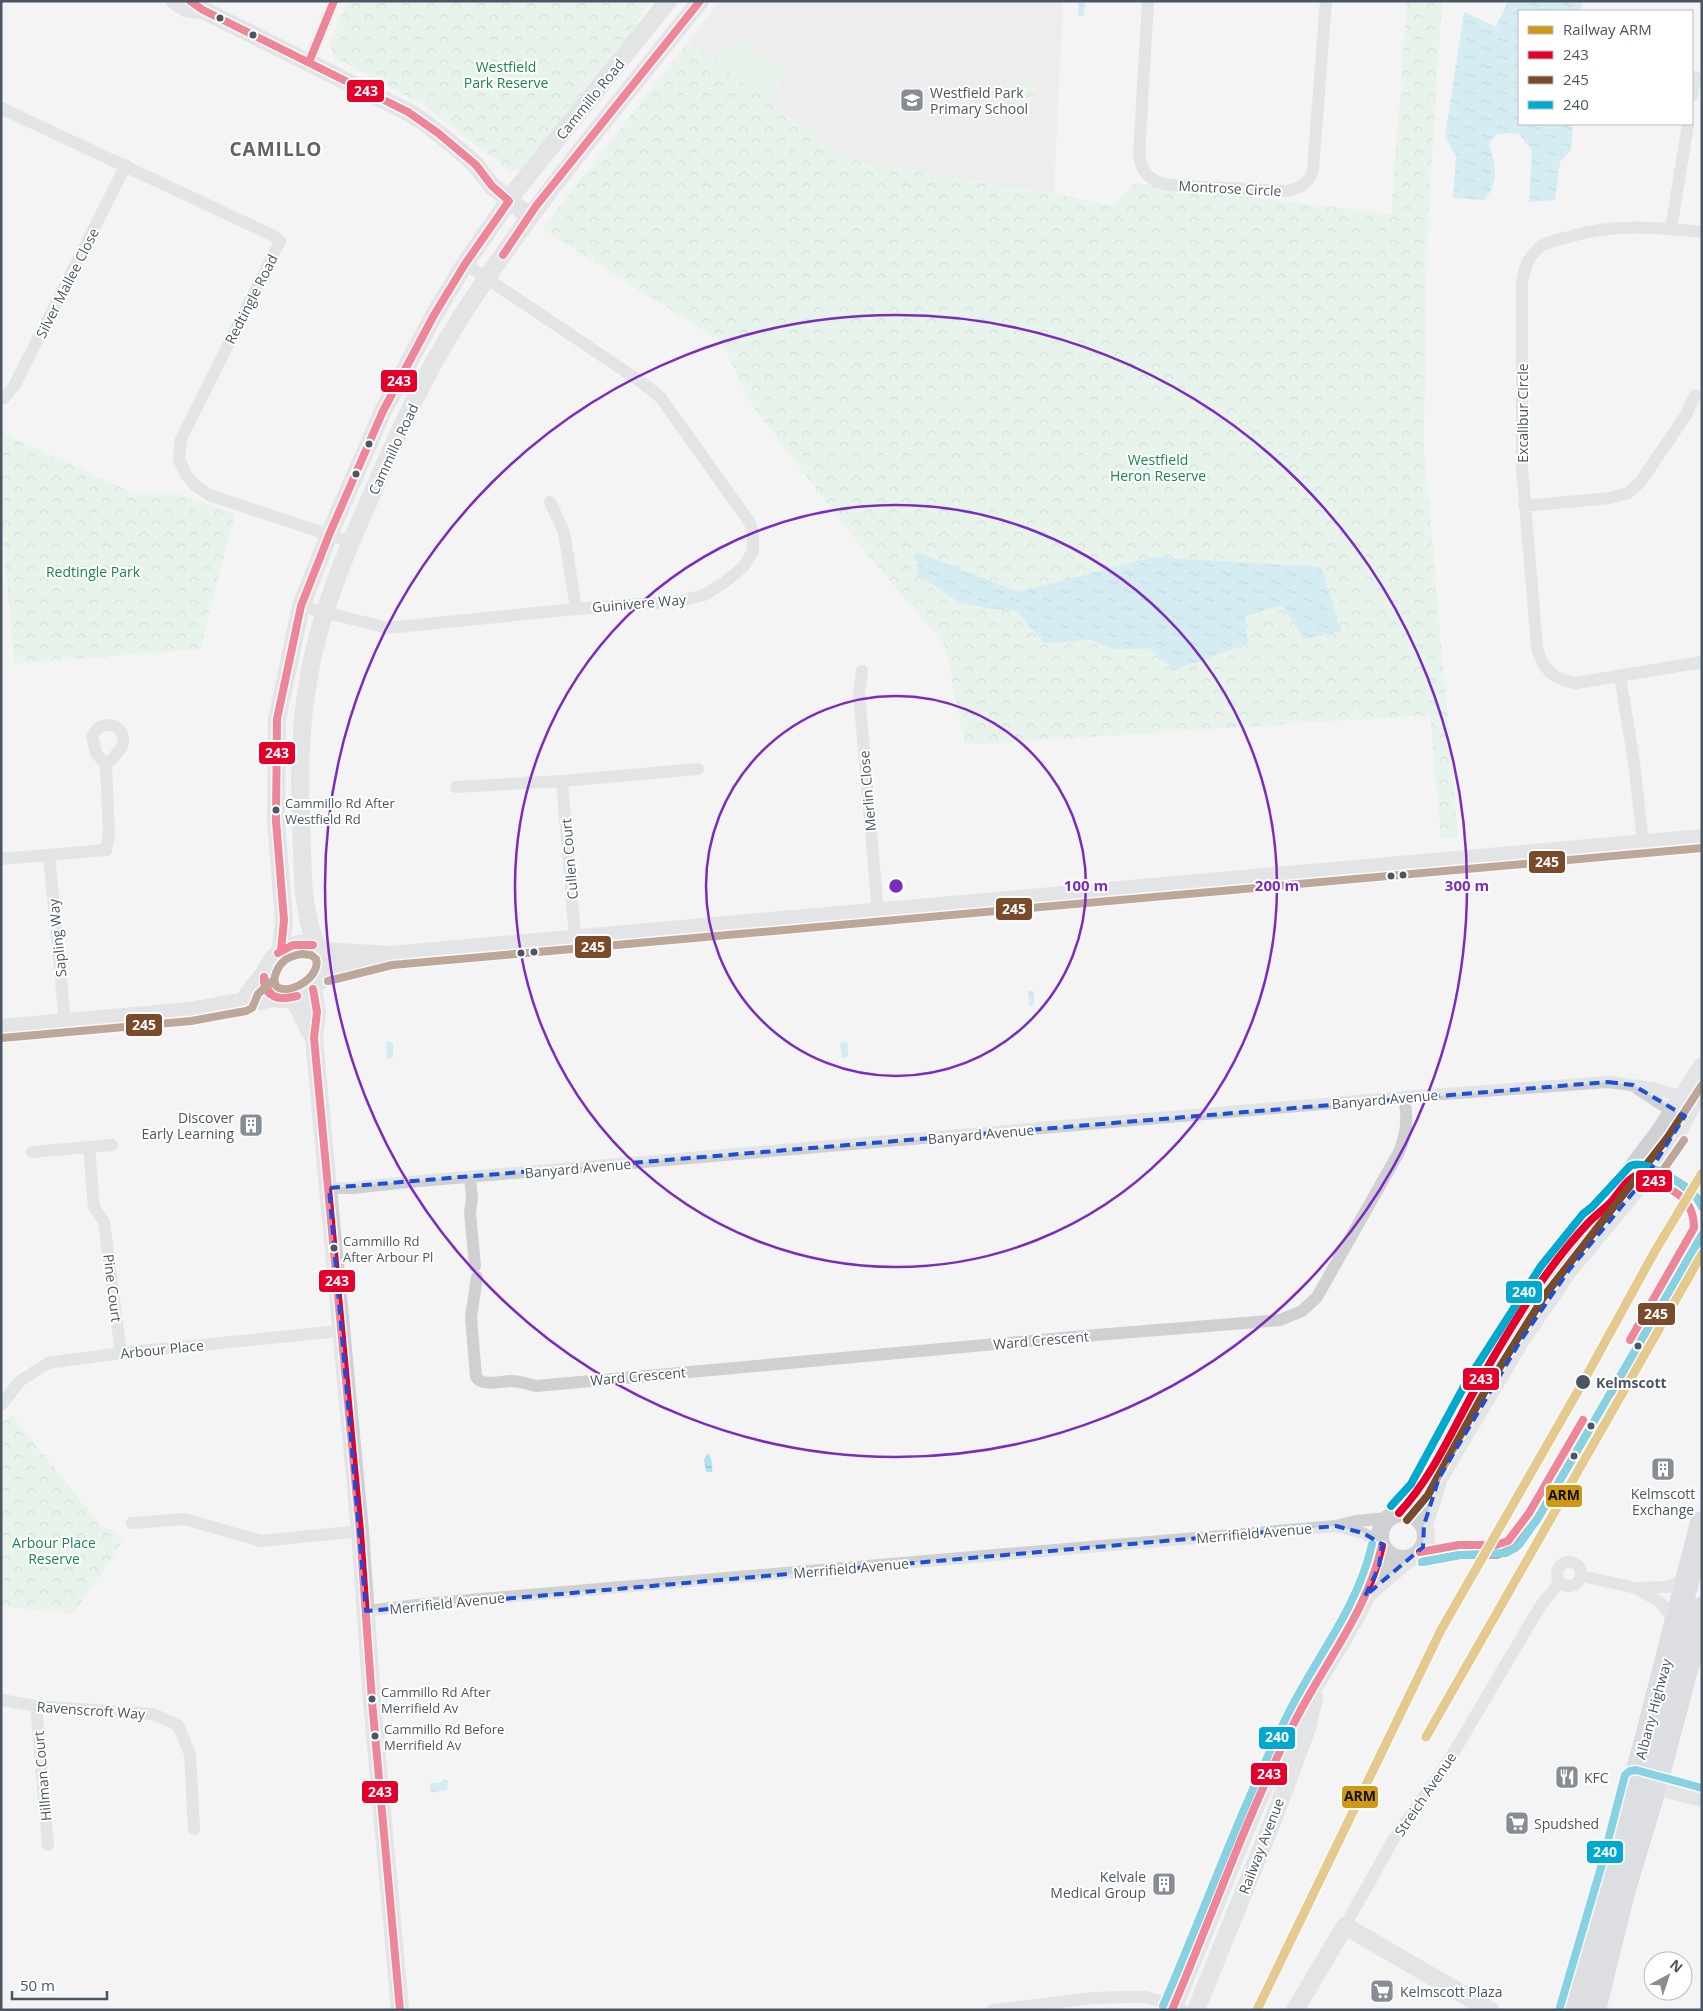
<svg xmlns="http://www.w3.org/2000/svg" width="1703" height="2011" viewBox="0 0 1703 2011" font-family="'Open Sans',sans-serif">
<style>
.education{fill:#e6e5e6}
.green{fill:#d9f2e3}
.forest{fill:url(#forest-crowns)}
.water{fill:url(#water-ripples)}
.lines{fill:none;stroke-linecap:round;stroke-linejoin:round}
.highway-casing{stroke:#b9bec3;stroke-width:24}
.street{stroke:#ced0d2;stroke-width:12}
.secondary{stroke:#ced0d4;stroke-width:18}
.highway{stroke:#bec4c9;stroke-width:22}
.bus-1-casing{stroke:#fff;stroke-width:11}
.bus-2-casing{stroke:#fff;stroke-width:11}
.bus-3-casing{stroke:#fff;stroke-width:11}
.bus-1{stroke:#e4002b;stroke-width:8}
.bus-2{stroke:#7a4b2a;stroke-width:8}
.bus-3{stroke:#00a9ce;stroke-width:8}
.rail-1-casing{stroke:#fff;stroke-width:12}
.rail-1{stroke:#d09813;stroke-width:9}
.marked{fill:none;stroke:#1d4ed8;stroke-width:4;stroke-dasharray:10 6;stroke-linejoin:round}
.ring{fill:none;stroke:#7b2cbf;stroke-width:2.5}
.bus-dot{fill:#4a5661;stroke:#fff;stroke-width:2}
.labels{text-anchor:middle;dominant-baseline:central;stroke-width:4;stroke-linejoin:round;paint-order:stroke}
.bus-label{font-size:13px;fill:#4a5661;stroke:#fff;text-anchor:start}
.park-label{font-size:14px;fill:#17864f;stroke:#fff}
.poi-label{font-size:14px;fill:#4a5661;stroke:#fff;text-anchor:start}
.street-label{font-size:14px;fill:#4a5661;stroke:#fff}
.stop-label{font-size:14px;font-weight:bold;fill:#4a5661;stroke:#fff;text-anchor:start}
.district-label{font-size:19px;font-weight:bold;letter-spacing:1px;fill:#5f6368;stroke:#fff}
.centre{fill:#7b2cbf;stroke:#fff;stroke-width:2.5}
.ring-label{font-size:15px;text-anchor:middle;font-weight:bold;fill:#7b2cbf;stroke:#fff;stroke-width:4;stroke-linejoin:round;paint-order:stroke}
.line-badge{stroke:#fff;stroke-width:2}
.badge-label{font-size:14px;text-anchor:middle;font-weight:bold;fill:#fff}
.pale-badge-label{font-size:14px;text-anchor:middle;font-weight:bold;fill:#111}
</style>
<defs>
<pattern id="forest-crowns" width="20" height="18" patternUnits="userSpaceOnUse" patternTransform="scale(1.25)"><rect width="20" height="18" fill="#d9f2e3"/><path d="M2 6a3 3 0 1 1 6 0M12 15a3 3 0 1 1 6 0" fill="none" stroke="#b2c7bb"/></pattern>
<pattern id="water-ripples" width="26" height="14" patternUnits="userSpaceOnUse" patternTransform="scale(1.25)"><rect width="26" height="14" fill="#aee2f0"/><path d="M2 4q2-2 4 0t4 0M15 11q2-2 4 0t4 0" fill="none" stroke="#90bac6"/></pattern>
</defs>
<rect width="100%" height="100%" fill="#f4f4f4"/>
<path class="education" d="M 719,1 L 1063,1 L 1054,194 L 843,159 L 689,41 Z"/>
<path class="green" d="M 736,37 L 787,73 L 769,99 L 717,62 Z"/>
<path class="forest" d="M 348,1 L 650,1 L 620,50 L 520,171 L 510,171 L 425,106 L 333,56 L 330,42 Z
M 1407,1 L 1442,1 L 1428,223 L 1424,445 L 1458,836 L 1441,839 L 1430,715 L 965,745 L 945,646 L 848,531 L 752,405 L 721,342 L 542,229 L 689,41 L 844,159 L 1054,194 L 1114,206 L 1134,183 L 1391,214 Z
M 1028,78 L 1033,80 L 1036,92 L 1029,106 L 1025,107 L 1016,100 L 1013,92 Z
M 1,432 L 133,493 L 173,492 L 235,514 L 200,649 L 14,664 L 1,513 Z
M 11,1414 L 103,1528 L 112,1528 L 123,1542 L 74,1613 L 1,1607 L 1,1424 Z"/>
<path class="water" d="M 1508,1 L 1582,1 L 1581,11 L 1519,11 L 1519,124 L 1573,124 L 1571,150 L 1560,162 L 1555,200 L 1529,202 L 1532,151 L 1518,133 L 1496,134 L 1489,144 C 1496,165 1500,182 1484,200 L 1453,198 L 1456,156 L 1445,137 L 1464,12 L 1496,27 Z
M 1079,2 L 1085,2 L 1084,16 L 1080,16 L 1078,14 Z
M 916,552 L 1019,592 L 1153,557 L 1321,567 L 1341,631 L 1306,639 L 1281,606 L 1245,616 L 1248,644 L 1174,670 L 1150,648 L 1116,650 L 1091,640 L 1044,643 L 1017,611 L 992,609 L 959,602 L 918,575 Z
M 1028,991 L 1034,991 L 1034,1005 L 1029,1006 Z
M 389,1041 L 393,1043 L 393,1058 L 387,1060 L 386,1043 Z
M 842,1042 L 846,1042 L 848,1045 L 848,1057 L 842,1058 L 840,1044 Z
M 708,1454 C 712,1456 713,1469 712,1472 L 706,1472 L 704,1460 L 706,1455 Z
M 446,1779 L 448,1783 L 447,1790 L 431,1793 L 430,1783 L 439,1783 Z"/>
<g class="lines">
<g class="highway-casing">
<path id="highway" d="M 1570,2010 L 1646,1741 L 1702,1523
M 1594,2010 L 1623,1892 L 1655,1786 L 1702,1609"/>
</g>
<path class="street" d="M 1148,1 L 1139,155 C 1141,173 1152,183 1170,185 L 1289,191 C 1302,187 1309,183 1313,170 L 1326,1
M 309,62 L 334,1
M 1692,96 L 1695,77
M 1,108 L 274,236 L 280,241 L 181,439 L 179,460 L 187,476 L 196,486 L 209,495 L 351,542
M 1671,229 L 1688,124
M 1702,232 C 1653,227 1613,223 1565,238 C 1557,240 1546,242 1540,247 C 1528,257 1524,268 1522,283 L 1522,468 L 1537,647 C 1542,669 1554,680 1576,683 L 1702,662
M 4,398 L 14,386 L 126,165
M 550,502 L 564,532 L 576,609
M 1524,506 L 1610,498 L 1628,493 L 1641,481 L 1686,415 L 1695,395
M 301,606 L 387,628 L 576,609 L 681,601 L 704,595 L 725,582 L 744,566 L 753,551 L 753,533 L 750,523 L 661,398 L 644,384 L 465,264
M 862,671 L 859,693 L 878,912
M 1620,676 L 1634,762 L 1643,843
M 562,781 L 575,938
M 456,787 L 562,781 L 698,769
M 49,855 L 65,1022
M 1,859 L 106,850 L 109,835 L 106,765 L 96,753 L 92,736 C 103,716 126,726 123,743 C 121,751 112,759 106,765
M 1635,1087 L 1662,1105 L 1680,1114
M 89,1147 L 112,1145
M 32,1152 L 89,1147 L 94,1207 L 104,1222 L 121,1353
M 470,1177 L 472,1198 L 470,1213 L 475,1266
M 329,1188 L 353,1188 L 408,1182 L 1404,1097 L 1608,1082 L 1653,1088 L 1672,1094 L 1688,1103
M 477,1277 L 471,1317 L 476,1377 C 483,1387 500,1381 511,1381 C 519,1381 527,1384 536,1386 L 1084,1336 L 1280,1320 L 1302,1311 L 1317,1297 L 1399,1152 C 1407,1133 1408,1117 1404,1097
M 1,1405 L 20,1381 L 48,1363 L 121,1353 L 340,1331
M 132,1523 L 184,1519 L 261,1541 L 360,1531
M 1338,1527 L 1363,1533 L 1381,1544
M1557 1574a12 12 0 1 1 24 0a12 12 0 1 1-24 0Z
M 1581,1576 L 1636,1588 L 1669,1587 L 1687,1577
M 1636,1588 C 1642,1593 1647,1594 1653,1598 C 1665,1604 1670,1615 1674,1627
M 366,1611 L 434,1603 L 1336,1526 L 1356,1521 L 1388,1518
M 1,1700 L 36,1706 L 153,1714 L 178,1725 L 190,1754 L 194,1829
M 36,1706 L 48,1845
M 1345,1926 L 1393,1840 L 1448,1762 L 1541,1605 L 1560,1582
M 993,2010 L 1093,1998 L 1129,1997 L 1145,1997 L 1160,2001 L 1183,2010"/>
<path class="secondary" d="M 175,1 L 185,8 L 200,10
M 190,1 L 203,10 L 408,112 L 424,122 L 458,149 L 476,165 L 492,186 L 529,216
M 317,946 C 300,909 303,860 301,820 C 299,774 300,727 308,682 C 318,617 345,555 371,496 C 394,442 418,388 448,338 C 521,218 613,111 700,1
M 281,950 L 284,920 L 276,821 L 277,719 L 301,606 L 329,535 L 383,411 L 434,315 L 465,264 L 516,190 L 668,1
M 325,951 L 390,955 L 1702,838
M 326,971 L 370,960
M 313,989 L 317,1012 L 314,1038 L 360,1531 L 372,1701 L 400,2010
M 292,998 C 302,1010 305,1025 314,1038
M 244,1001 C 249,991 255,985 262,976 C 266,972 267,967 270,963 C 279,948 304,937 320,948 C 358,974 260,1032 264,975
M 1,1028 L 190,1011 L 244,1001 L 260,1001 L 274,998
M1380 1536a23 23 0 1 1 46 0a23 23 0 1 1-46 0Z
M 1399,1513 L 1419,1490 L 1476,1386 L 1537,1289 L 1557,1261 L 1616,1189 L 1660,1131 L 1702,1066
M 1424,1525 L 1439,1478 L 1521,1340 L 1569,1270 L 1646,1177 L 1673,1140 L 1702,1087
M 1369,1593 L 1408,1559
M 1644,1783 L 1702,1798
M 1172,2010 C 1214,1914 1248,1815 1295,1721 C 1322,1667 1373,1606 1382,1546
M 1196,2010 L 1275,1815 L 1307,1728 L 1314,1698
M 1295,2010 L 1345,1926 L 1490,2010"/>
<use href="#highway" class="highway"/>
<g class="bus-1-casing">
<path id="bus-1" d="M 190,1 L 203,10 L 408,112 L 438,133 L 476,165 L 492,186 L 509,201 L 465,264 L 434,315 L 383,411 L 329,535 L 301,606 L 277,719 L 276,821 L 284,920 L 281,950
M 309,62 L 334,1
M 503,255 L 536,206 L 700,1
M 278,953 L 293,945 L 313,945
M 264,977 C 268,999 277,1001 297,996
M 264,977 C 263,998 281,1001 297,996
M 313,989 L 317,1012 L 314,1038 L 360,1531 L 372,1701 L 400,2010
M 1399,1513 C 1434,1475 1453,1428 1478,1384 C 1510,1328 1544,1270 1589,1222 C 1596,1215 1604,1209 1611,1202 C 1620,1192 1627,1177 1641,1174 C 1667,1189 1694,1193 1694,1228 L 1630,1340
M 1420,1552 L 1459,1545 L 1496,1545 L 1508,1541 L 1529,1513 L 1583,1420
M 1172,2010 C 1213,1914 1247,1814 1295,1721 C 1325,1662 1367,1612 1382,1546"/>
</g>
<g class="bus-2-casing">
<path id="bus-2" d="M 302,954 L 311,955 L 316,959 C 321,975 294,994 279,988 C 269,983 278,966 284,961 C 289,956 296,955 302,954 Z
M 328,981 L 392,965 L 1702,848
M 2,1038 L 191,1021 L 246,1011 L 252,1008 L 258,994 L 271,982
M 1684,1140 L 1661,1173 C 1678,1181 1694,1189 1702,1207
M 1611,1393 L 1702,1235
M 1407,1520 L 1428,1495 L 1485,1391 L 1545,1295 L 1668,1137 L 1702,1085
M 1422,1562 L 1460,1555 L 1497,1555 L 1515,1548 L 1538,1518 L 1592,1425"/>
</g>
<g class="bus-3-casing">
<path id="bus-3" d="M 1391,1506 L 1411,1484 L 1467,1381 L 1541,1266 L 1583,1214 L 1592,1207 L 1630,1166 C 1647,1157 1696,1190 1702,1207
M 1422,1562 L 1460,1555 L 1506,1553 L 1519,1545 L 1538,1518 L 1702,1235
M 1163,2006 C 1204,1911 1239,1813 1285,1720 C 1314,1659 1357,1611 1372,1544
M 1560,2007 L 1602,1864 L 1625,1775 L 1630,1771 L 1636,1770 L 1702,1788"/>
</g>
<use href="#bus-1" class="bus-1"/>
<use href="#bus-2" class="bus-2"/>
<use href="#bus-3" class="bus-3"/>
<g class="rail-1-casing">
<path id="rail-1" d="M 1426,1737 L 1702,1254
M 1257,2010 L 1441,1630 L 1582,1384 L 1655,1251 L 1702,1173"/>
</g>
<use href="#rail-1" class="rail-1"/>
</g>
<path d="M0 0H1703V2011H0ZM 1608,1082 L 1633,1085 L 1685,1116 L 1646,1177 L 1569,1270 L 1521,1340 L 1439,1478 L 1424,1525 L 1423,1547 L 1365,1596 L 1379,1567 L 1382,1544 L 1363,1533 L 1336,1526 L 366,1611 L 329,1188 Z" fill="#f4f4f4" fill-opacity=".55" fill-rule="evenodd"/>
<path class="marked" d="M 1608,1082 L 1633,1085 L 1685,1116 L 1646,1177 L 1569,1270 L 1521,1340 L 1439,1478 L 1424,1525 L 1423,1547 L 1365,1596 L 1379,1567 L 1382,1544 L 1363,1533 L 1336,1526 L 366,1611 L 329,1188 Z"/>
<g class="ring">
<circle cx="896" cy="886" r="190"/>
<circle cx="896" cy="886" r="381"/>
<circle cx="896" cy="886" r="571"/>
</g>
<defs>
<g id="school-square" transform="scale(1.25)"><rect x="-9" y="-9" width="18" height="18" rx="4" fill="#868d94" stroke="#fff"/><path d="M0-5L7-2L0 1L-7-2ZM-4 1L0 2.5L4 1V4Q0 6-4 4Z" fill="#fff"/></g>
<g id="building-square" transform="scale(1.25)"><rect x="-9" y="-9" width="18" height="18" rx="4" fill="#868d94" stroke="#fff"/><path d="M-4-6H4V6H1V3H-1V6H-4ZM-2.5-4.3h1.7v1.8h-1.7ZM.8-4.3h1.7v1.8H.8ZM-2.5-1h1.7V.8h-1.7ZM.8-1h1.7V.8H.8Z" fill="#fff"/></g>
<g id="restaurant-square" transform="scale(1.25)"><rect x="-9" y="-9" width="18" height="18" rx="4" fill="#868d94" stroke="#fff"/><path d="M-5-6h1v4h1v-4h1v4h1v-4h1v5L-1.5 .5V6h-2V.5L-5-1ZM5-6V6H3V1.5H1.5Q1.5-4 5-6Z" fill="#fff"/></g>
<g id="supermarket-square" transform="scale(1.25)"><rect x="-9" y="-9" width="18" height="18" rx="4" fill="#868d94" stroke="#fff"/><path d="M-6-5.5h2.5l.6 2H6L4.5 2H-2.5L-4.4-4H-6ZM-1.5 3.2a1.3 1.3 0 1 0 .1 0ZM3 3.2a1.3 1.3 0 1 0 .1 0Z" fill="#fff"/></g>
</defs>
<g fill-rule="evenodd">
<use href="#school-square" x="912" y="100"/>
<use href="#building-square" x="251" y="1125"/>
<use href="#building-square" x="1663" y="1469"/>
<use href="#restaurant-square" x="1567" y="1777"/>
<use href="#supermarket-square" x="1517" y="1823"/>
<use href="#building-square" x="1164" y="1884"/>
<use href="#supermarket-square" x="1382" y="1991"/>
</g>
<g class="bus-dot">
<circle cx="220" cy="18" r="4.5"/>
<circle cx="253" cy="35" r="4.5"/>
<circle cx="369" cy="444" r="4.5"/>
<circle cx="356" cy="474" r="4.5"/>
<circle cx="276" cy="810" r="4.5"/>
<circle cx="1403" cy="875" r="4.5"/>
<circle cx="1391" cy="876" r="4.5"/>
<circle cx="534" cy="952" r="4.5"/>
<circle cx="521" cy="953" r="4.5"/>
<circle cx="334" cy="1248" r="4.5"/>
<circle cx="1638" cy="1346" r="4.5"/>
<circle cx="1583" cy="1382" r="8"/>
<circle cx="1591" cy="1426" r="4.5"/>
<circle cx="1574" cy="1456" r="4.5"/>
<circle cx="372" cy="1699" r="4.5"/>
<circle cx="375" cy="1736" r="4.5"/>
</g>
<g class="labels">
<g class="bus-label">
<text x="285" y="803">Cammillo Rd After<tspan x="285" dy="16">Westfield Rd</tspan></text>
<text x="343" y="1241">Cammillo Rd<tspan x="343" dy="16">After Arbour Pl</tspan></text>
<text x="381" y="1692">Cammillo Rd After<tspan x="381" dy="16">Merrifield Av</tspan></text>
<text x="384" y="1729">Cammillo Rd Before<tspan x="384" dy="16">Merrifield Av</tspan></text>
</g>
<g class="park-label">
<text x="506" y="66">Westfield<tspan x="506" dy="16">Park Reserve</tspan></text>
<text x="1158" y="459">Westfield<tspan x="1158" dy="16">Heron Reserve</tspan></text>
<text x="93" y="571">Redtingle Park</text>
<text x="54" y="1542">Arbour Place<tspan x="54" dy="16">Reserve</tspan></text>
</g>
<g class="poi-label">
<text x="930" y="92">Westfield Park<tspan x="930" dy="16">Primary School</tspan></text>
<text x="234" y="1117" text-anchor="end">Discover<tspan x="234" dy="16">Early Learning</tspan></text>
<text x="1663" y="1493" text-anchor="middle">Kelmscott<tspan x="1663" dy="16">Exchange</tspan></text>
<text x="1584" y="1777">KFC</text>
<text x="1534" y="1823">Spudshed</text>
<text x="1146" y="1876" text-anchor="end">Kelvale<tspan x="1146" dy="16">Medical Group</tspan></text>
<text x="1400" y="1991">Kelmscott Plaza</text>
</g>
<g class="street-label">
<text transform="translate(590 99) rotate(-51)">Cammillo Road</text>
<text transform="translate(1230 188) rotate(3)">Montrose Circle</text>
<text transform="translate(67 283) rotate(-63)">Silver Mallee Close</text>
<text transform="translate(251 299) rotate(-63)">Redtingle Road</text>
<text transform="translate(1522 413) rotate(-90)">Excalibur Circle</text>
<text transform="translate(393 449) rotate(-65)">Cammillo Road</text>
<text transform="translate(639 603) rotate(-5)">Guinivere Way</text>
<text transform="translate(867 791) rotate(-95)">Merlin Close</text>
<text transform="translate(569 859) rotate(-95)">Cullen Court</text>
<text transform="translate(57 938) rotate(-96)">Sapling Way</text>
<text transform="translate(1385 1099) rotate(-5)">Banyard Avenue</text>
<text transform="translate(981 1134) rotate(-5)">Banyard Avenue</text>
<text transform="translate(578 1168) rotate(-5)">Banyard Avenue</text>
<text transform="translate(113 1288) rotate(83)">Pine Court</text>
<text transform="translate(1041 1340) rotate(-5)">Ward Crescent</text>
<text transform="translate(162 1349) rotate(-6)">Arbour Place</text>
<text transform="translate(638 1376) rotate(-5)">Ward Crescent</text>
<text transform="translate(1254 1533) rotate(-5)">Merrifield Avenue</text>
<text transform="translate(851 1568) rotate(-5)">Merrifield Avenue</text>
<text transform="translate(447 1603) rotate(-6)">Merrifield Avenue</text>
<text transform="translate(1653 1709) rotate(-75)">Albany Highway</text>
<text transform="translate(91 1710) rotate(4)">Ravenscroft Way</text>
<text transform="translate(42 1776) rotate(-95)">Hillman Court</text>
<text transform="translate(1425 1794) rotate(-56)">Streich Avenue</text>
<text transform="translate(1261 1846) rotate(-69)">Railway Avenue</text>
</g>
<g class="stop-label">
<text x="1596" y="1382">Kelmscott</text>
</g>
<g class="district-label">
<text x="276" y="149">CAMILLO</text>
</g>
</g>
<circle cx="896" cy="886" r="8" class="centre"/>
<g class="ring-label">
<text x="1086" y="891">100 m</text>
<text x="1277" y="891">200 m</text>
<text x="1467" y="891">300 m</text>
</g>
<g class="line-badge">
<rect x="346" y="79" width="39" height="24" rx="5" fill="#e4002b"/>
<rect x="380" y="369" width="38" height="24" rx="5" fill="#e4002b"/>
<rect x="258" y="741" width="38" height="24" rx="5" fill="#e4002b"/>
<rect x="1528" y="850" width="38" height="24" rx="5" fill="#7a4b2a"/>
<rect x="995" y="897" width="38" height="24" rx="5" fill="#7a4b2a"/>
<rect x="574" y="935" width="38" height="24" rx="5" fill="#7a4b2a"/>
<rect x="125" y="1013" width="38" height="24" rx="5" fill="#7a4b2a"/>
<rect x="1635" y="1169" width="38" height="24" rx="5" fill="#e4002b"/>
<rect x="318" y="1269" width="38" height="24" rx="5" fill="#e4002b"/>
<rect x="1505" y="1280" width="38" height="24" rx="5" fill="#00a9ce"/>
<rect x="1637" y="1302" width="39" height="24" rx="5" fill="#7a4b2a"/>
<rect x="1462" y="1367" width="38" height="24" rx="5" fill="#e4002b"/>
<rect x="1545" y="1484" width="38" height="24" rx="5" fill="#d09813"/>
<rect x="1258" y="1726" width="38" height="24" rx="5" fill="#00a9ce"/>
<rect x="1250" y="1762" width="38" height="24" rx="5" fill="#e4002b"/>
<rect x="361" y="1780" width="38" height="24" rx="5" fill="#e4002b"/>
<rect x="1341" y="1785" width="38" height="24" rx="5" fill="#d09813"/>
<rect x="1586" y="1840" width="38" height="24" rx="5" fill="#00a9ce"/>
</g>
<g class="badge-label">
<text x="366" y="96">243</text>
<text x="399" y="386">243</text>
<text x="277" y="758">243</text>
<text x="1547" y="867">245</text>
<text x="1014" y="914">245</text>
<text x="593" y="952">245</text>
<text x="144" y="1030">245</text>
<text x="1654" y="1186">243</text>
<text x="337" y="1286">243</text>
<text x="1524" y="1297">240</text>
<text x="1656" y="1319">245</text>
<text x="1481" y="1384">243</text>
<text x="1277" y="1742">240</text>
<text x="1269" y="1779">243</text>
<text x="380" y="1797">243</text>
<text x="1605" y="1857">240</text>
</g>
<g class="pale-badge-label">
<text x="1564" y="1500">ARM</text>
<text x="1360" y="1801">ARM</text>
</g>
<rect width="1703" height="2011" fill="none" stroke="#4a5661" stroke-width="5"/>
<rect x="1518" y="10" width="175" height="115" fill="#ffffff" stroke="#b7bbc0"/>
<rect x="1528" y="26" width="25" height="8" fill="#d09813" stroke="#b7bbc0"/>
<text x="1563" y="35" font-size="15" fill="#4a5661">Railway ARM</text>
<rect x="1528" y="51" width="25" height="8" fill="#e4002b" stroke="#b7bbc0"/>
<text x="1563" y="60" font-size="15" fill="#4a5661">243</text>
<rect x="1528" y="76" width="25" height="8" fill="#7a4b2a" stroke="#b7bbc0"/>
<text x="1563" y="85" font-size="15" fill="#4a5661">245</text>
<rect x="1528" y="101" width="25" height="8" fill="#00a9ce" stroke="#b7bbc0"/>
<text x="1563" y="110" font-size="15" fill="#4a5661">240</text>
<g transform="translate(1668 1976) rotate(40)"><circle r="24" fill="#ffffff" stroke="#b7bbc0"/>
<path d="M0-4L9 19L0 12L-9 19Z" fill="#868d94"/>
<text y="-8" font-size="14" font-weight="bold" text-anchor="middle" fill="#4a5661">N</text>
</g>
<path d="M12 1991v8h95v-8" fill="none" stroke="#4a5661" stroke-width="2.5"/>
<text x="20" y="1991" font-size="15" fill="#4a5661" stroke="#ffffff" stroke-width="4" paint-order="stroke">50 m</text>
</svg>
